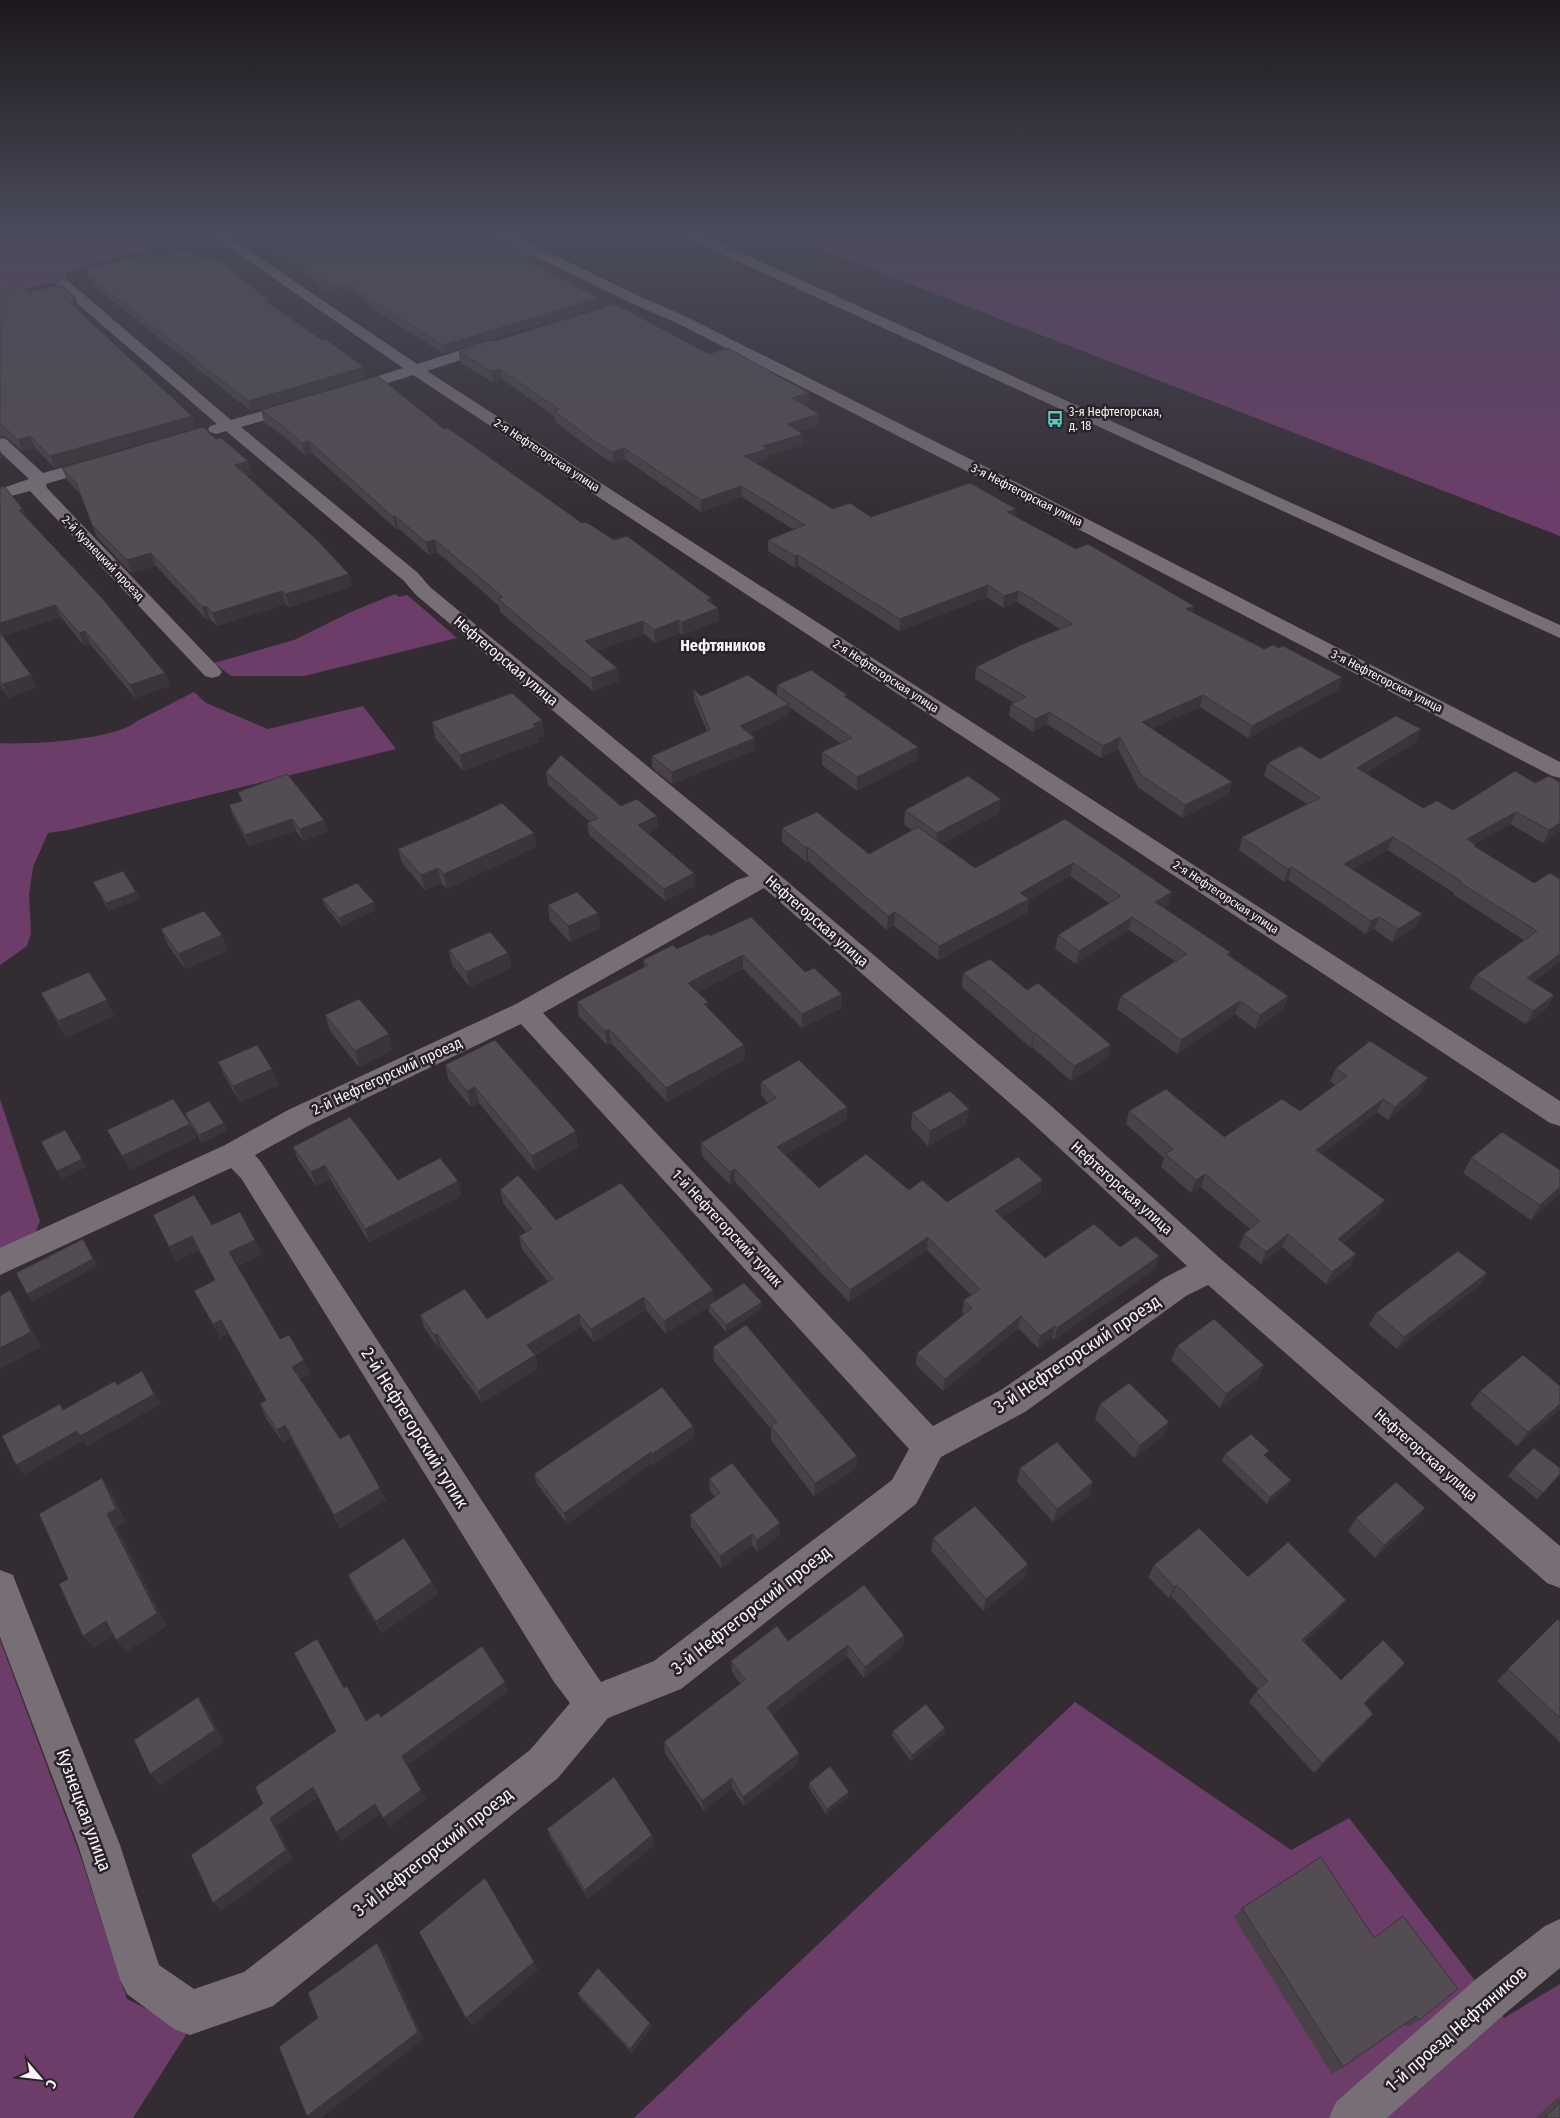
<svg xmlns="http://www.w3.org/2000/svg" width="1560" height="2118" viewBox="0 0 1560 2118" font-family="'Fira Sans Condensed',sans-serif">
<style>
.green{fill:#6d3d6a}
.lines{fill:none;stroke-linecap:round;stroke-linejoin:round}
.street{fill:#776e76;fill-rule:evenodd}
.wall{fill:#484147}
.shaded-wall{fill:#3b353a}
.building{fill:#544c53;stroke:#3b353a}
.labels{text-anchor:middle;dominant-baseline:central;stroke-width:5;stroke-linejoin:round;paint-order:stroke}
.far-poi-label{font-size:12px;fill:#f8f3f7;stroke:#2a2229;text-anchor:start}
.far-street-label{font-size:12px;fill:#f8f3f7;stroke:#2a2229}
.street-label{font-size:15px;fill:#f8f3f7;stroke:#2a2229}
.far-district-label{font-size:16px;font-weight:bold;fill:#f8f3f7;stroke:#2a2229}
.near-street-label{font-size:18px;fill:#f8f3f7;stroke:#2a2229}
</style>
<rect width="100%" height="100%" fill="#342c33"/>
<path class="green" d="M 0,229 L 198,229 L 201,231 L 197,239 L 115,257 L 66,273 L 67,280 L 0,294 Z
M 768,229 L 1560,229 L 1560,536 Z
M 395,594 L 399,597 L 407,595 L 412,599 L 457,638 L 304,676 L 231,676 L 214,663 L 294,640 L 353,611 Z
M 194,692 L 206,703 L 268,729 L 363,706 L 396,749 L 68,830 L 48,833 L 33,867 L 29,895 L 31,934 L 27,946 L 0,965 L 0,743 C 30,745 116,740 137,721 Z
M 0,1099 L 40,1221 L 35,1233 L 0,1250 Z
M 0,1640 L 80,1855 L 127,1999 L 189,2030 L 133,2118 L 0,2118 Z
M 1075,1702 L 1291,1850 L 1349,1818 L 1504,2018 L 1560,1984 L 1560,2118 L 634,2118 Z"/>
<g class="lines">
<path class="street" d="M 203,229 L 217,229 L 417,364 L 490,341 L 500,341 L 502,344 L 500,347 L 427,371 L 1560,1101 L 1560,1126 L 1550,1123 L 413,375 L 354,394 L 342,394 L 340,391 L 342,388 L 403,368 Z
M 484,229 L 500,229 L 643,298 L 685,316 L 996,472 L 1560,762 L 1560,778 L 1552,776 L 984,480 L 675,322 L 633,304 L 485,232 Z
M 673,229 L 689,229 L 1560,625 L 1560,638 L 674,232 Z
M 63,280 L 68,281 L 231,420 L 297,401 L 303,403 L 305,406 L 303,409 L 241,427 L 418,573 L 430,587 L 776,872 L 1049,1104 L 1222,1260 L 1560,1546 L 1560,1588 L 1547,1583 L 1208,1285 L 1186,1296 L 1025,1412 L 941,1457 L 916,1504 L 681,1689 L 608,1718 L 558,1778 L 273,2006 L 190,2035 L 174,2029 L 127,1994 L 120,1979 L 78,1845 L 0,1637 L 0,1570 L 13,1575 L 18,1588 L 120,1845 L 159,1965 L 194,1989 L 244,1972 L 530,1750 L 570,1703 L 554,1682 L 241,1178 L 231,1168 L 0,1275 L 0,1248 L 225,1145 L 288,1110 L 516,1004 L 737,880 L 749,876 L 416,595 L 404,581 L 226,431 L 216,434 L 210,432 L 208,429 L 210,426 L 217,424 L 58,287 L 56,284 ZM 764,888 L 1029,1120 L 1187,1266 L 1164,1278 L 1001,1390 L 933,1426 L 543,1013 ZM 521,1024 L 909,1449 L 892,1480 L 654,1661 L 601,1682 L 582,1654 L 261,1162 L 255,1155 L 308,1126 Z
M 0,438 L 6,439 L 43,473 L 100,457 L 106,458 L 108,462 L 106,466 L 46,484 L 47,488 L 219,668 L 222,672 L 219,676 L 212,678 L 205,676 L 30,491 L 0,499 L 0,489 L 29,479 L 0,452 Z
M 1560,1919 L 1560,1968 L 1508,2011 L 1387,2118 L 1329,2118 L 1336,2102 L 1476,1979 L 1545,1926 Z"/>
</g>
<path class="wall" d="M 265,231 L 535,265 L 599,298 L 600,306 L 444,354 L 378,312 L 352,292 L 333,295 L 273,250 L 272,242 L 267,239 Z
M 156,257 L 206,262 L 271,305 L 366,378 L 251,411 L 96,288 L 94,282 L 89,278 L 86,268 Z
M 0,291 L 28,292 L 75,297 L 79,308 L 77,310 L 195,428 L 55,468 L 35,448 L 22,451 L 7,438 L 0,436 Z
M 459,352 L 709,354 L 809,403 L 804,405 L 819,425 L 799,431 L 803,434 L 803,445 L 767,456 L 767,460 L 756,463 L 833,509 L 871,517 L 1015,517 L 1192,613 L 1264,649 L 1342,677 L 1338,690 L 1248,738 L 1200,707 L 1152,728 L 1229,794 L 1182,818 L 1138,787 L 1118,749 L 1101,758 L 1047,724 L 1033,732 L 1009,716 L 1011,704 L 1014,703 L 975,679 L 976,667 L 1060,629 L 1017,602 L 1003,608 L 987,597 L 899,631 L 798,566 L 795,568 L 768,551 L 768,540 L 794,530 L 742,497 L 701,512 L 625,459 L 613,463 L 598,454 L 555,422 L 554,416 L 502,379 L 493,382 L 460,363 Z
M 261,410 L 444,429 L 582,523 L 614,540 L 711,598 L 712,603 L 718,608 L 719,621 L 683,635 L 680,633 L 655,643 L 644,634 L 597,651 L 619,681 L 593,691 L 500,612 L 499,606 L 437,552 L 429,555 L 398,528 L 396,529 L 312,453 L 305,455 L 287,439 L 264,422 Z
M 216,439 L 248,461 L 252,474 L 246,475 L 349,574 L 352,586 L 289,607 L 286,604 L 217,626 L 210,619 L 207,620 L 156,566 L 131,573 L 97,537 L 81,495 L 67,480 L 62,468 Z
M 0,487 L 26,517 L 170,686 L 135,698 L 90,644 L 84,646 L 61,617 L 3,636 L 31,675 L 36,688 L 8,698 L 3,689 L 0,690 Z
M 777,685 L 847,698 L 918,747 L 917,760 L 857,791 L 822,765 L 822,752 L 840,743 L 789,707 L 789,715 L 749,734 L 755,750 L 672,784 L 652,768 L 652,756 L 707,731 L 694,701 L 693,689 L 701,696 L 777,695 Z
M 542,720 L 544,736 L 538,738 L 538,742 L 463,771 L 435,738 L 432,722 Z
M 1416,742 L 1365,773 L 1423,808 L 1453,810 L 1515,771 L 1560,831 L 1543,843 L 1510,824 L 1475,844 L 1476,845 L 1475,847 L 1534,883 L 1560,879 L 1560,961 L 1533,982 L 1554,995 L 1547,1008 L 1526,1024 L 1469,988 L 1476,975 L 1524,940 L 1454,895 L 1454,893 L 1388,850 L 1353,869 L 1416,927 L 1392,942 L 1374,929 L 1366,934 L 1288,880 L 1284,882 L 1239,850 L 1242,837 L 1307,804 L 1264,776 L 1268,763 L 1320,759 Z
M 546,772 L 621,806 L 657,816 L 658,828 L 647,834 L 694,873 L 695,886 L 665,901 L 589,835 L 587,823 L 590,822 L 548,785 Z
M 229,805 L 324,820 L 328,831 L 303,841 L 296,831 L 249,846 L 233,816 Z
M 905,810 L 999,813 L 941,844 L 975,868 L 1065,819 L 1172,892 L 1168,905 L 1164,908 L 1230,952 L 1229,955 L 1288,996 L 1283,1010 L 1255,1029 L 1235,1014 L 1177,1054 L 1117,1009 L 1121,996 L 1175,961 L 1129,930 L 1076,964 L 1055,949 L 1058,935 L 1109,903 L 1070,876 L 1029,900 L 1027,913 L 938,960 L 894,926 L 887,930 L 808,861 L 806,862 L 782,842 L 782,828 L 869,854 L 912,830 L 904,824 Z
M 534,833 L 536,847 L 447,889 L 441,883 L 425,890 L 402,863 L 398,849 Z
M 93,882 L 136,892 L 140,899 L 109,911 L 97,890 Z
M 322,899 L 374,902 L 376,910 L 341,926 L 325,906 Z
M 548,905 L 598,913 L 600,928 L 570,942 L 550,921 Z
M 161,929 L 222,935 L 228,951 L 185,969 L 168,945 Z
M 710,936 L 805,972 L 842,994 L 841,1008 L 802,1028 L 743,969 L 698,992 L 708,1009 L 744,1045 L 745,1059 L 667,1102 L 611,1043 L 607,1045 L 579,1016 L 577,1002 L 644,967 L 643,960 L 677,949 Z
M 449,950 L 508,953 L 511,968 L 470,987 L 452,965 Z
M 963,973 L 1111,1045 L 1107,1059 L 1071,1081 L 1032,1047 L 1031,1048 L 962,987 Z
M 41,993 L 114,1016 L 66,1037 L 49,1008 Z
M 325,1015 L 393,1050 L 359,1067 L 330,1031 Z
M 218,1062 L 278,1085 L 240,1102 L 225,1077 Z
M 445,1065 L 578,1147 L 535,1171 L 479,1103 L 471,1107 L 449,1081 Z
M 1336,1068 L 1422,1091 L 1388,1120 L 1377,1112 L 1322,1154 L 1385,1200 L 1378,1213 L 1343,1243 L 1356,1254 L 1350,1267 L 1326,1284 L 1282,1247 L 1261,1264 L 1239,1247 L 1244,1234 L 1250,1229 L 1201,1187 L 1191,1193 L 1161,1167 L 1164,1158 L 1126,1124 L 1129,1111 L 1224,1137 L 1300,1111 L 1335,1085 L 1330,1081 Z
M 761,1082 L 847,1107 L 846,1120 L 785,1155 L 819,1188 L 909,1190 L 947,1202 L 1043,1180 L 1040,1193 L 1002,1217 L 1045,1258 L 1120,1247 L 1159,1256 L 1155,1269 L 1054,1340 L 1052,1338 L 1038,1348 L 1018,1328 L 943,1391 L 916,1365 L 917,1353 L 964,1314 L 962,1312 L 964,1300 L 971,1295 L 927,1250 L 849,1302 L 735,1182 L 730,1185 L 702,1156 L 701,1143 L 768,1103 L 761,1095 Z
M 969,1109 L 966,1124 L 928,1146 L 911,1128 L 912,1113 Z
M 185,1113 L 227,1130 L 202,1143 L 188,1121 Z
M 107,1130 L 196,1138 L 130,1170 Z
M 293,1147 L 398,1180 L 462,1195 L 369,1242 L 330,1179 L 316,1186 L 298,1160 Z
M 1471,1158 L 1560,1170 L 1560,1193 L 1531,1220 L 1463,1173 Z
M 500,1190 L 556,1220 L 713,1290 L 714,1302 L 762,1302 L 762,1309 L 726,1332 L 709,1312 L 709,1306 L 666,1334 L 646,1310 L 594,1342 L 581,1326 L 535,1355 L 538,1368 L 482,1403 L 441,1347 L 438,1348 L 424,1327 L 420,1315 L 487,1319 L 548,1282 L 522,1249 L 519,1236 L 526,1232 L 503,1203 Z
M 212,1225 L 262,1254 L 237,1266 L 280,1339 L 310,1374 L 300,1379 L 340,1439 L 386,1500 L 340,1528 L 291,1438 L 283,1443 L 266,1418 L 260,1404 L 266,1401 L 228,1333 L 220,1338 L 194,1291 L 215,1280 L 199,1250 L 176,1261 L 169,1247 Z
M 1487,1273 L 1480,1285 L 1397,1349 L 1369,1325 L 1376,1313 Z
M 1177,1346 L 1264,1365 L 1257,1379 L 1220,1408 L 1171,1360 Z
M 713,1347 L 856,1469 L 814,1496 L 771,1440 L 771,1429 L 714,1361 Z
M 1480,1391 L 1560,1409 L 1517,1446 L 1470,1405 Z
M 1100,1404 L 1169,1422 L 1163,1436 L 1134,1458 L 1095,1419 Z
M 693,1426 L 694,1437 L 653,1465 L 652,1463 L 567,1524 L 537,1484 L 534,1474 Z
M 1225,1454 L 1287,1487 L 1267,1504 L 1222,1461 Z
M 1020,1468 L 1093,1482 L 1089,1496 L 1053,1522 L 1017,1482 Z
M 1513,1469 L 1560,1474 L 1537,1499 L 1508,1476 Z
M 709,1479 L 780,1523 L 780,1535 L 757,1552 L 752,1545 L 721,1568 L 691,1527 L 690,1515 L 715,1497 L 710,1491 Z
M 1425,1508 L 1416,1521 L 1375,1558 L 1348,1531 L 1356,1518 Z
M 933,1538 L 1028,1564 L 1025,1577 L 983,1611 L 931,1551 Z
M 1154,1565 L 1248,1577 L 1338,1611 L 1304,1642 L 1341,1680 L 1396,1674 L 1365,1704 L 1373,1714 L 1364,1724 L 1314,1773 L 1249,1702 L 1256,1692 L 1258,1689 L 1171,1596 L 1169,1598 L 1148,1577 Z
M 348,1575 L 432,1582 L 438,1594 L 382,1633 L 354,1588 Z
M 1558,1619 L 1560,1622 L 1560,1742 L 1497,1681 Z
M 904,1635 L 903,1647 L 864,1678 L 847,1656 L 772,1715 L 799,1763 L 744,1806 L 732,1788 L 704,1811 L 665,1753 L 664,1742 L 740,1684 L 732,1672 L 731,1661 L 788,1641 Z
M 945,1728 L 944,1734 L 911,1761 L 892,1736 L 893,1731 Z
M 809,1783 L 848,1797 L 826,1814 L 809,1788 Z
M 547,1829 L 652,1835 L 654,1845 L 588,1899 L 551,1839 Z
M 1321,1857 L 1419,2020 L 1407,2027 L 1405,2024 L 1343,2067 L 1332,2074 L 1234,1917 L 1242,1908 Z
M 578,1993 L 650,2023 L 652,2026 L 632,2053 L 579,1997 Z
M 1560,2097 L 1560,2118 L 1535,2118 L 1556,2099 Z"/>
<path class="shaded-wall" d="M 534,257 L 535,265 L 524,260 Z
M 350,284 L 352,292 L 333,295 L 332,287 Z
M 75,297 L 79,308 L 73,314 L 70,303 Z
M 599,298 L 600,306 L 444,354 L 443,345 Z
M 269,300 L 272,310 L 265,301 Z
M 364,367 L 366,378 L 251,411 L 248,401 Z
M 500,369 L 502,379 L 493,382 L 491,371 Z
M 809,393 L 809,403 L 791,409 L 792,398 Z
M 819,414 L 819,425 L 787,435 L 787,424 Z
M 192,416 L 195,428 L 55,468 L 50,456 Z
M 803,434 L 803,445 L 767,456 L 767,460 L 744,467 L 744,456 L 763,446 Z
M 30,436 L 35,448 L 22,451 L 18,440 Z
M 309,441 L 312,453 L 305,455 L 302,443 Z
M 624,448 L 625,459 L 613,463 L 612,452 Z
M 0,450 L 3,457 L 0,458 Z
M 248,461 L 252,474 L 238,478 L 235,465 Z
M 741,486 L 742,497 L 701,512 L 701,500 Z
M 23,509 L 28,521 L 19,510 Z
M 1016,509 L 1015,520 L 1007,512 Z
M 395,516 L 398,528 L 396,529 L 393,517 Z
M 435,540 L 437,552 L 429,555 L 426,542 Z
M 151,553 L 156,566 L 131,573 L 127,560 Z
M 798,555 L 798,566 L 795,568 L 795,556 Z
M 349,574 L 352,586 L 289,607 L 286,594 Z
M 988,585 L 987,597 L 899,631 L 900,619 Z
M 282,591 L 286,604 L 217,626 L 213,613 Z
M 1019,591 L 1017,602 L 1003,608 L 1004,596 Z
M 711,598 L 712,610 L 718,608 L 719,621 L 683,635 L 682,622 L 707,600 Z
M 55,605 L 61,617 L 0,637 L 0,623 Z
M 206,606 L 210,619 L 207,620 L 202,607 Z
M 1194,606 L 1191,618 L 1186,609 Z
M 679,620 L 680,633 L 655,643 L 654,630 Z
M 643,621 L 644,634 L 587,655 L 585,641 Z
M 85,631 L 90,644 L 84,646 L 79,633 Z
M 617,668 L 619,681 L 593,691 L 591,678 Z
M 165,673 L 170,686 L 135,698 L 130,685 Z
M 31,675 L 36,688 L 8,698 L 3,684 Z
M 1342,677 L 1338,690 L 1248,738 L 1252,726 Z
M 0,684 L 3,689 L 0,690 Z
M 1203,695 L 1200,707 L 1139,734 L 1142,722 Z
M 789,704 L 789,715 L 740,738 L 740,726 Z
M 1049,712 L 1047,724 L 1033,732 L 1035,719 Z
M 542,720 L 544,736 L 538,738 L 538,742 L 463,771 L 460,755 Z
M 1421,729 L 1416,742 L 1352,780 L 1357,768 Z
M 1120,737 L 1118,749 L 1101,758 L 1103,746 Z
M 755,738 L 755,750 L 672,784 L 672,772 Z
M 918,747 L 917,760 L 857,791 L 857,777 Z
M 1232,782 L 1229,794 L 1182,818 L 1185,805 Z
M 1001,799 L 999,813 L 935,848 L 937,833 Z
M 1516,812 L 1510,824 L 1461,852 L 1467,839 Z
M 657,816 L 658,828 L 639,838 L 638,825 Z
M 292,819 L 296,831 L 249,846 L 245,835 Z
M 324,820 L 328,831 L 303,841 L 300,829 Z
M 1560,823 L 1560,831 L 1543,843 L 1549,830 Z
M 534,833 L 536,847 L 447,889 L 444,874 Z
M 1393,837 L 1388,850 L 1340,877 L 1344,864 Z
M 808,847 L 808,861 L 806,862 L 806,848 Z
M 1073,863 L 1070,876 L 1029,900 L 1027,913 L 938,960 L 939,946 L 1020,893 Z
M 1292,867 L 1288,880 L 1284,882 L 1288,869 Z
M 438,868 L 441,883 L 425,890 L 421,875 Z
M 694,873 L 695,886 L 665,901 L 664,889 Z
M 136,892 L 140,899 L 109,911 L 106,903 Z
M 1172,892 L 1168,905 L 1152,915 L 1155,902 Z
M 374,902 L 376,910 L 341,926 L 339,918 Z
M 895,912 L 894,926 L 887,930 L 888,916 Z
M 598,913 L 600,928 L 570,942 L 568,926 Z
M 1422,914 L 1416,927 L 1392,942 L 1398,929 Z
M 1132,917 L 1129,930 L 1076,964 L 1079,951 Z
M 1379,917 L 1374,929 L 1366,934 L 1371,921 Z
M 222,935 L 228,951 L 185,969 L 178,954 Z
M 508,953 L 511,968 L 470,987 L 466,972 Z
M 1560,954 L 1560,961 L 1520,991 L 1527,978 Z
M 743,955 L 743,969 L 689,997 L 688,983 Z
M 842,994 L 841,1008 L 802,1028 L 802,1014 Z
M 1554,995 L 1547,1008 L 1526,1024 L 1533,1011 Z
M 1288,996 L 1283,1010 L 1255,1029 L 1260,1015 Z
M 107,1000 L 114,1016 L 66,1037 L 58,1021 Z
M 1240,1001 L 1235,1014 L 1177,1054 L 1181,1040 Z
M 708,1002 L 708,1016 L 704,1004 Z
M 609,1029 L 611,1043 L 607,1045 L 605,1031 Z
M 1034,1033 L 1035,1033 L 1032,1047 L 1031,1048 Z
M 389,1034 L 393,1050 L 359,1067 L 355,1051 Z
M 744,1045 L 745,1059 L 667,1102 L 666,1088 Z
M 1111,1045 L 1107,1059 L 1071,1081 L 1074,1066 Z
M 272,1069 L 278,1085 L 240,1102 L 233,1086 Z
M 1428,1078 L 1422,1091 L 1388,1120 L 1395,1107 Z
M 475,1087 L 479,1103 L 471,1107 L 467,1091 Z
M 1383,1099 L 1377,1112 L 1311,1163 L 1316,1150 Z
M 847,1107 L 846,1120 L 777,1160 L 777,1147 Z
M 969,1109 L 966,1124 L 928,1146 L 930,1131 Z
M 224,1123 L 227,1130 L 202,1143 L 199,1135 Z
M 190,1124 L 196,1138 L 130,1170 L 122,1156 Z
M 576,1131 L 578,1147 L 535,1171 L 532,1156 Z
M 82,1159 L 86,1167 L 62,1179 L 57,1171 Z
M 325,1165 L 330,1179 L 316,1186 L 311,1172 Z
M 735,1169 L 735,1182 L 730,1185 L 730,1172 Z
M 1205,1174 L 1201,1187 L 1191,1193 L 1196,1180 Z
M 1043,1180 L 1040,1193 L 993,1223 L 995,1211 Z
M 458,1181 L 462,1195 L 369,1242 L 365,1229 Z
M 1560,1187 L 1560,1193 L 1531,1220 L 1540,1205 Z
M 1385,1200 L 1378,1213 L 1332,1252 L 1338,1239 Z
M 1288,1234 L 1282,1247 L 1261,1264 L 1266,1252 Z
M 192,1236 L 199,1250 L 176,1261 L 169,1247 Z
M 928,1237 L 927,1250 L 849,1302 L 850,1290 Z
M 83,1239 L 98,1266 L 32,1302 L 27,1294 Z
M 255,1240 L 262,1254 L 235,1266 L 229,1252 Z
M 1356,1254 L 1350,1267 L 1326,1284 L 1332,1272 Z
M 1159,1256 L 1155,1269 L 1054,1340 L 1057,1328 Z
M 1487,1273 L 1480,1285 L 1397,1349 L 1404,1337 Z
M 10,1290 L 20,1305 L 41,1347 L 0,1369 L 0,1348 Z
M 713,1290 L 714,1303 L 666,1334 L 664,1321 Z
M 644,1297 L 646,1310 L 594,1342 L 591,1329 Z
M 762,1302 L 762,1309 L 726,1332 L 726,1325 Z
M 579,1314 L 581,1326 L 530,1357 L 527,1345 Z
M 1021,1316 L 1018,1328 L 943,1391 L 945,1379 Z
M 221,1320 L 228,1333 L 220,1338 L 213,1324 Z
M 1055,1326 L 1052,1338 L 1038,1348 L 1040,1336 Z
M 437,1334 L 441,1347 L 438,1348 L 434,1335 Z
M 535,1355 L 538,1368 L 482,1403 L 478,1391 Z
M 304,1360 L 310,1374 L 298,1380 L 292,1367 Z
M 1264,1365 L 1257,1379 L 1220,1408 L 1226,1394 Z
M 142,1371 L 161,1404 L 87,1446 L 83,1441 L 24,1475 L 16,1465 Z
M 1560,1404 L 1560,1409 L 1517,1446 L 1528,1432 Z
M 1169,1422 L 1163,1436 L 1134,1458 L 1140,1445 Z
M 285,1425 L 291,1438 L 283,1443 L 277,1430 Z
M 693,1426 L 694,1437 L 653,1465 L 652,1454 Z
M 651,1452 L 652,1463 L 567,1524 L 564,1513 Z
M 857,1456 L 856,1469 L 814,1496 L 815,1483 Z
M 102,1478 L 112,1492 L 126,1522 L 117,1527 L 167,1626 L 126,1652 L 116,1640 L 107,1514 Z
M 1291,1480 L 1287,1487 L 1267,1504 L 1270,1497 Z
M 1093,1482 L 1089,1496 L 1053,1522 L 1057,1509 Z
M 380,1488 L 386,1500 L 340,1528 L 334,1515 Z
M 1425,1508 L 1416,1521 L 1375,1558 L 1384,1545 Z
M 780,1523 L 780,1535 L 757,1552 L 757,1540 Z
M 752,1534 L 752,1545 L 721,1568 L 720,1556 Z
M 1028,1564 L 1025,1577 L 983,1611 L 986,1599 Z
M 432,1582 L 438,1594 L 382,1633 L 376,1621 Z
M 1177,1585 L 1171,1596 L 1169,1598 L 1174,1587 Z
M 1346,1600 L 1338,1611 L 1294,1651 L 1302,1640 Z
M 106,1621 L 117,1633 L 94,1648 L 83,1636 Z
M 904,1635 L 903,1647 L 864,1678 L 865,1667 Z
M 848,1645 L 847,1656 L 768,1718 L 767,1707 Z
M 1405,1663 L 1396,1674 L 1355,1714 L 1364,1703 Z
M 505,1682 L 508,1692 L 408,1765 L 426,1799 L 389,1827 L 383,1818 L 402,1756 Z
M 198,1697 L 207,1709 L 224,1742 L 160,1785 L 150,1774 Z
M 1373,1714 L 1364,1724 L 1314,1773 L 1322,1763 Z
M 945,1728 L 944,1734 L 911,1761 L 912,1755 Z
M 799,1753 L 799,1763 L 744,1806 L 743,1797 Z
M 732,1778 L 732,1788 L 704,1811 L 702,1801 Z
M 313,1787 L 320,1796 L 277,1826 L 293,1859 L 221,1911 L 213,1903 L 270,1818 Z
M 849,1792 L 848,1797 L 826,1814 L 827,1809 Z
M 375,1804 L 381,1813 L 342,1841 L 336,1832 Z
M 652,1835 L 654,1845 L 588,1899 L 585,1890 Z
M 377,1943 L 384,1951 L 424,2039 L 321,2118 L 310,2118 L 307,2116 Z
M 534,1962 L 538,1970 L 472,2026 L 466,2018 Z
M 650,2023 L 652,2026 L 632,2053 L 630,2049 Z"/>
<path class="building" d="M 277,229 L 488,229 L 534,257 L 524,260 L 599,298 L 443,345 L 376,303 L 350,284 L 332,287 L 272,242 L 280,240 L 265,231 Z
M 190,250 L 206,262 L 217,259 L 269,300 L 265,301 L 322,340 L 325,339 L 364,367 L 248,401 L 93,279 L 96,278 L 86,268 L 152,254 L 156,257 Z
M 61,285 L 75,297 L 70,303 L 192,416 L 50,456 L 30,436 L 18,440 L 3,426 L 0,425 L 0,291 L 21,286 L 28,292 Z
M 615,304 L 709,354 L 728,348 L 809,393 L 792,398 L 819,414 L 787,424 L 803,434 L 763,446 L 767,449 L 744,456 L 833,509 L 850,503 L 871,517 L 970,483 L 1016,509 L 1007,512 L 1076,549 L 1088,544 L 1194,606 L 1186,609 L 1264,649 L 1273,645 L 1279,648 L 1283,646 L 1342,677 L 1252,726 L 1203,695 L 1142,722 L 1232,782 L 1185,805 L 1141,775 L 1120,737 L 1103,746 L 1049,712 L 1035,719 L 1011,704 L 1026,697 L 976,667 L 1023,644 L 1073,624 L 1019,591 L 1004,596 L 988,585 L 900,619 L 798,555 L 795,556 L 768,540 L 805,525 L 741,486 L 701,500 L 624,448 L 612,452 L 597,443 L 554,411 L 559,409 L 500,369 L 491,371 L 459,352 Z
M 378,376 L 444,429 L 448,428 L 582,523 L 586,522 L 614,540 L 627,536 L 711,598 L 707,600 L 718,608 L 682,622 L 679,620 L 654,630 L 643,621 L 585,641 L 617,668 L 591,678 L 498,599 L 503,597 L 435,540 L 426,542 L 395,516 L 393,517 L 309,441 L 302,443 L 284,427 L 261,410 Z
M 203,427 L 216,439 L 221,438 L 248,461 L 235,465 L 317,540 L 349,574 L 286,594 L 282,591 L 213,613 L 206,606 L 202,607 L 151,553 L 127,560 L 92,525 L 76,483 L 62,468 Z
M 4,486 L 23,509 L 19,510 L 100,596 L 165,673 L 130,685 L 85,631 L 79,633 L 55,605 L 0,623 L 0,487 Z
M 0,633 L 31,675 L 3,684 L 0,681 Z
M 811,670 L 847,695 L 844,696 L 918,747 L 857,777 L 822,752 L 852,738 L 777,685 Z
M 748,675 L 789,704 L 740,726 L 755,738 L 672,772 L 652,756 L 710,730 L 693,689 L 701,696 Z
M 512,693 L 542,720 L 533,724 L 536,727 L 460,755 L 432,722 Z
M 1396,716 L 1421,729 L 1357,768 L 1423,808 L 1437,801 L 1453,810 L 1515,771 L 1535,783 L 1549,776 L 1560,782 L 1560,823 L 1549,830 L 1516,812 L 1467,839 L 1476,845 L 1474,846 L 1534,883 L 1550,873 L 1560,879 L 1560,954 L 1527,978 L 1554,995 L 1533,1011 L 1476,975 L 1537,931 L 1459,882 L 1461,881 L 1393,837 L 1344,864 L 1422,914 L 1398,929 L 1379,917 L 1371,921 L 1292,867 L 1288,869 L 1242,837 L 1320,798 L 1268,763 L 1300,746 L 1320,759 Z
M 561,755 L 621,806 L 637,799 L 657,816 L 638,825 L 694,873 L 664,889 L 587,823 L 598,818 L 546,772 Z
M 287,774 L 324,820 L 300,829 L 292,819 L 245,835 L 229,805 L 242,801 L 238,792 Z
M 968,776 L 1001,799 L 937,833 L 905,810 Z
M 502,803 L 534,833 L 444,874 L 438,868 L 421,875 L 398,849 L 464,821 Z
M 817,812 L 869,854 L 918,827 L 975,868 L 1065,819 L 1172,892 L 1155,902 L 1230,952 L 1226,954 L 1288,996 L 1260,1015 L 1240,1001 L 1181,1040 L 1121,996 L 1187,954 L 1132,917 L 1079,951 L 1058,935 L 1121,896 L 1073,863 L 1020,893 L 1029,899 L 939,946 L 895,912 L 888,916 L 808,847 L 806,848 L 782,828 Z
M 123,871 L 136,892 L 106,903 L 93,882 Z
M 357,883 L 374,902 L 339,918 L 322,899 Z
M 577,892 L 598,913 L 568,926 L 548,905 Z
M 204,911 L 222,935 L 178,954 L 161,929 Z
M 751,917 L 805,972 L 814,968 L 842,994 L 802,1014 L 743,955 L 688,983 L 708,1002 L 704,1004 L 744,1045 L 666,1088 L 609,1029 L 605,1031 L 577,1002 L 648,965 L 643,960 L 673,945 L 677,949 L 708,934 L 710,936 Z
M 490,932 L 508,953 L 466,972 L 449,950 Z
M 990,959 L 1027,990 L 1038,983 L 1111,1045 L 1074,1066 L 1035,1033 L 1034,1033 L 963,973 Z
M 89,972 L 107,1000 L 58,1021 L 41,993 Z
M 359,999 L 389,1034 L 355,1051 L 325,1015 Z
M 495,1040 L 576,1131 L 532,1156 L 475,1087 L 467,1091 L 445,1065 Z
M 1370,1041 L 1428,1078 L 1395,1107 L 1383,1099 L 1316,1150 L 1385,1200 L 1338,1239 L 1356,1254 L 1332,1272 L 1288,1234 L 1266,1252 L 1244,1234 L 1260,1221 L 1205,1174 L 1196,1180 L 1165,1154 L 1173,1149 L 1129,1111 L 1166,1089 L 1224,1137 L 1282,1099 L 1300,1111 L 1347,1076 L 1336,1068 Z
M 257,1045 L 272,1069 L 233,1086 L 218,1062 Z
M 799,1060 L 847,1107 L 777,1147 L 819,1188 L 866,1154 L 909,1190 L 922,1180 L 947,1202 L 1018,1157 L 1043,1180 L 995,1211 L 1045,1258 L 1094,1224 L 1120,1247 L 1136,1236 L 1159,1256 L 1057,1328 L 1055,1326 L 1040,1336 L 1021,1316 L 945,1379 L 917,1353 L 972,1308 L 964,1300 L 980,1289 L 928,1237 L 850,1290 L 735,1169 L 730,1172 L 701,1143 L 776,1098 L 761,1082 Z
M 950,1091 L 969,1109 L 930,1131 L 912,1113 Z
M 173,1099 L 190,1124 L 122,1156 L 107,1130 Z
M 209,1101 L 224,1123 L 199,1135 L 185,1113 Z
M 350,1117 L 398,1180 L 440,1158 L 458,1181 L 365,1229 L 325,1165 L 311,1172 L 293,1147 Z
M 65,1130 L 82,1159 L 57,1171 L 41,1142 Z
M 1502,1132 L 1560,1170 L 1560,1187 L 1540,1205 L 1471,1158 Z
M 518,1175 L 556,1220 L 621,1183 L 713,1290 L 664,1321 L 644,1297 L 591,1329 L 579,1314 L 527,1345 L 535,1355 L 478,1391 L 437,1334 L 434,1335 L 420,1315 L 465,1289 L 487,1319 L 553,1279 L 519,1236 L 532,1229 L 500,1190 Z
M 194,1195 L 212,1225 L 240,1212 L 255,1240 L 229,1252 L 280,1339 L 289,1335 L 304,1360 L 292,1367 L 340,1439 L 349,1434 L 380,1488 L 334,1515 L 285,1425 L 277,1430 L 260,1404 L 266,1400 L 221,1320 L 213,1324 L 194,1291 L 215,1280 L 192,1236 L 169,1247 L 153,1215 Z
M 83,1239 L 93,1259 L 27,1294 L 16,1273 Z
M 1458,1251 L 1487,1273 L 1404,1337 L 1376,1313 Z
M 744,1283 L 762,1302 L 726,1325 L 709,1305 Z
M 10,1290 L 31,1332 L 0,1348 L 0,1296 Z
M 1214,1319 L 1264,1365 L 1226,1394 L 1177,1346 Z
M 746,1325 L 857,1456 L 815,1483 L 771,1426 L 777,1422 L 713,1347 Z
M 1523,1355 L 1560,1386 L 1560,1404 L 1528,1432 L 1480,1391 Z
M 142,1371 L 154,1394 L 80,1436 L 77,1431 L 16,1465 L 2,1436 L 60,1404 L 63,1410 L 115,1381 L 117,1385 Z
M 1129,1383 L 1169,1422 L 1140,1445 L 1100,1404 Z
M 662,1387 L 693,1426 L 652,1454 L 651,1452 L 564,1513 L 534,1474 Z
M 1251,1434 L 1269,1451 L 1264,1455 L 1291,1480 L 1270,1497 L 1225,1454 Z
M 1057,1442 L 1093,1482 L 1057,1509 L 1020,1468 Z
M 1534,1448 L 1560,1468 L 1560,1474 L 1543,1493 L 1513,1469 Z
M 732,1463 L 780,1523 L 757,1540 L 752,1534 L 720,1556 L 690,1515 L 720,1493 L 709,1479 Z
M 102,1478 L 116,1509 L 107,1514 L 157,1613 L 116,1640 L 106,1621 L 83,1636 L 59,1584 L 68,1579 L 39,1514 Z
M 1396,1482 L 1425,1508 L 1384,1545 L 1356,1518 Z
M 975,1506 L 1028,1564 L 986,1599 L 933,1538 Z
M 1199,1528 L 1248,1577 L 1288,1542 L 1346,1600 L 1302,1640 L 1341,1680 L 1383,1640 L 1405,1663 L 1364,1703 L 1373,1714 L 1322,1763 L 1256,1692 L 1268,1681 L 1177,1585 L 1174,1587 L 1154,1565 Z
M 404,1538 L 432,1582 L 376,1621 L 348,1575 Z
M 864,1585 L 904,1635 L 865,1667 L 848,1645 L 767,1707 L 799,1753 L 743,1797 L 732,1778 L 702,1801 L 664,1742 L 745,1680 L 731,1661 L 777,1626 L 788,1641 Z
M 1558,1619 L 1560,1622 L 1560,1718 L 1508,1669 Z
M 317,1639 L 344,1688 L 347,1686 L 366,1721 L 378,1713 L 381,1717 L 482,1646 L 505,1682 L 402,1756 L 421,1790 L 383,1818 L 375,1804 L 336,1832 L 313,1787 L 270,1818 L 286,1850 L 213,1903 L 191,1855 L 263,1804 L 255,1787 L 336,1731 L 294,1653 Z
M 198,1697 L 215,1730 L 150,1774 L 134,1740 Z
M 926,1704 L 945,1728 L 912,1755 L 893,1731 Z
M 830,1766 L 849,1792 L 827,1809 L 809,1783 Z
M 614,1777 L 652,1835 L 585,1890 L 547,1829 Z
M 1321,1857 L 1374,1938 L 1403,1916 L 1458,1989 L 1419,2020 L 1416,2016 L 1343,2067 L 1242,1908 Z
M 485,1878 L 534,1962 L 466,2018 L 419,1932 Z
M 377,1943 L 418,2032 L 307,2116 L 279,2047 L 318,2018 L 308,1993 Z
M 598,1968 L 650,2023 L 630,2049 L 578,1993 Z
M 1560,2103 L 1560,2118 L 1544,2118 Z"/>
<linearGradient id="sky" x2="0" y2="1"><stop stop-color="#1d181c"/><stop offset="0.44" stop-color="#4a4b5b"/><stop offset="1" stop-color="#4a4b5b" stop-opacity="0"/></linearGradient>
<rect width="1560" height="525" fill="url(#sky)"/>
<defs>
<g id="bus-bare" transform="scale(1.35)"><path d="M-5-6H5V4H4V6H2V4H-2V6H-4V4H-5ZM-3.5-4V0h7V-4ZM-3.5 1.2v1.5H-2V1.2ZM2 1.2v1.5H3.5V1.2Z" fill="#56cec3" stroke="#2a2229" stroke-width="2.5" paint-order="stroke"/></g>
</defs>
<g fill-rule="evenodd">
<use href="#bus-bare" x="1055" y="419"/>
</g>
<g class="labels">
<g class="far-poi-label">
<text x="1069" y="412">3-я Нефтегорская,<tspan x="1069" dy="14">д. 18</tspan></text>
</g>
<g class="far-street-label">
<text transform="translate(547 455) rotate(33)">2-я Нефтегорская улица</text>
<text transform="translate(1027 495) rotate(27)">3-я Нефтегорская улица</text>
<text transform="translate(103 558) rotate(46)">2-й Кузнецкий проезд</text>
<text transform="translate(886 676) rotate(33)">2-я Нефтегорская улица</text>
<text transform="translate(1387 681) rotate(27)">3-я Нефтегорская улица</text>
<text transform="translate(1226 897) rotate(33)">2-я Нефтегорская улица</text>
</g>
<g class="street-label">
<text transform="translate(506 661) rotate(40)">Нефтегорская улица</text>
<text transform="translate(817 921) rotate(41)">Нефтегорская улица</text>
<text transform="translate(387 1076) rotate(-25)">2-й Нефтегорский проезд</text>
<text transform="translate(1122 1188) rotate(42)">Нефтегорская улица</text>
<text transform="translate(727 1228) rotate(47)">1-й Нефтегорский тупик</text>
<text transform="translate(1426 1455) rotate(41)">Нефтегорская улица</text>
</g>
<g class="far-district-label">
<text x="723" y="645">Нефтяников</text>
</g>
<g class="near-street-label">
<text transform="translate(1077 1354) rotate(-34)">3-й Нефтегорский проезд</text>
<text transform="translate(415 1428) rotate(58)">2-й Нефтегорский тупик</text>
<text transform="translate(751 1610) rotate(-38)">3-й Нефтегорский проезд</text>
<text transform="translate(84 1810) rotate(70)">Кузнецкая улица</text>
<text transform="translate(433 1852) rotate(-38)">3-й Нефтегорский проезд</text>
<text transform="translate(1456 2029) rotate(-41)">1-й проезд Нефтяников</text>
</g>
</g>
<g transform="translate(40 2078) rotate(118)" stroke="#2a2229" stroke-width="4" paint-order="stroke">
<path d="M0-4L9 19L0 12L-9 19Z" fill="#f8f3f7"/>
<text y="-8" font-size="14" font-weight="bold" text-anchor="middle" fill="#f8f3f7">С</text>
</g>
</svg>
